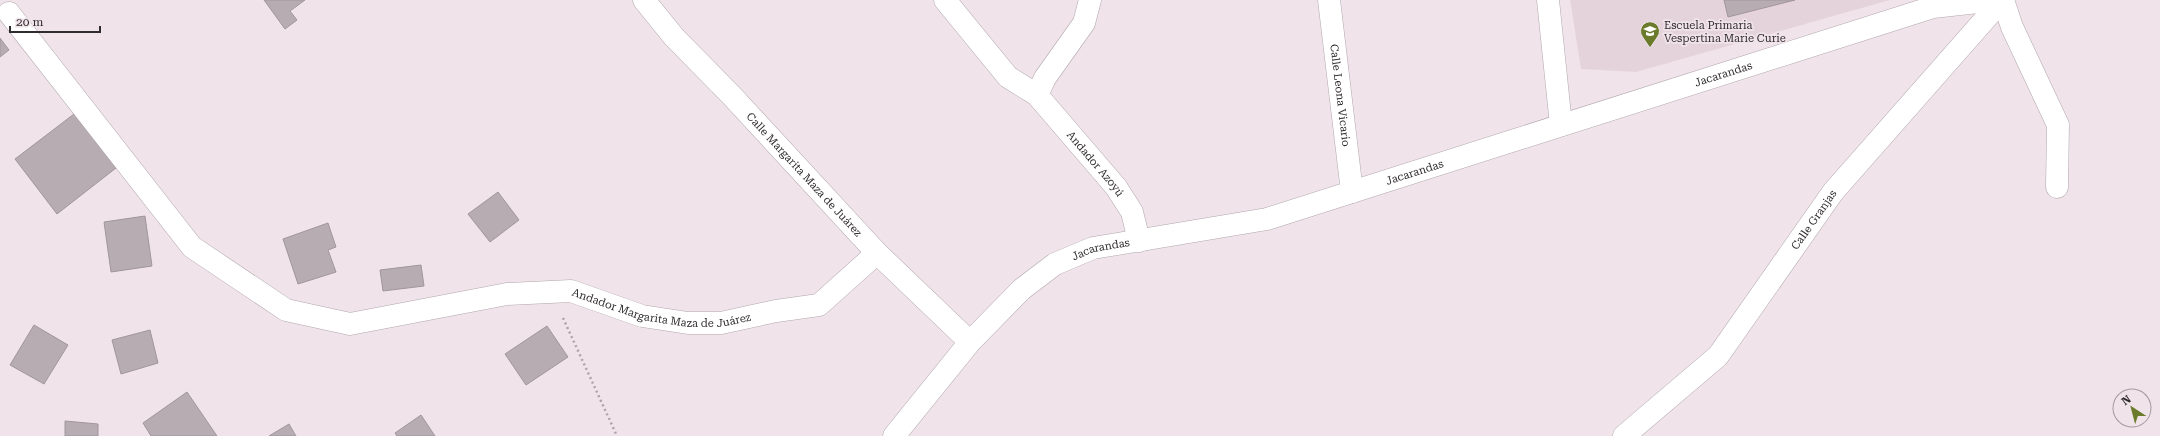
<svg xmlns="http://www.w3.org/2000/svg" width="2160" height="436" viewBox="0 0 2160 436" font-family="'Roboto Serif',serif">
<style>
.built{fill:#e5d3dc}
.building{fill:#b7acb2;stroke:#a1969c}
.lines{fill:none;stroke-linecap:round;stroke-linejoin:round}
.minor-casing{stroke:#b1a6ac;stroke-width:23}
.path{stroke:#ada4a8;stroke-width:2.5;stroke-dasharray:2 3;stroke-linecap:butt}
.minor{stroke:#fff;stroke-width:22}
.labels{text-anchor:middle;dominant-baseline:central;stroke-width:3.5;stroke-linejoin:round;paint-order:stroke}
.poi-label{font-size:11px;fill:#302c2e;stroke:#f0e4ea;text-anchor:start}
.street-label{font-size:11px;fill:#302c2e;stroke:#f0e4ea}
</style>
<rect width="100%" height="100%" fill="#f0e4ea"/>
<path class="built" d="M 1570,0 L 1890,0 L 1636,72 L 1581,69 Z"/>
<path class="building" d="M 264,0 L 305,0 L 290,11 L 297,20 L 285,29 Z
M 1724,0 L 1795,0 L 1728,17 Z
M 0,38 L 9,50 L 0,57 Z
M 74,114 L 116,168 L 57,214 L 15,159 Z
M 498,192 L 519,220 L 490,242 L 468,214 Z
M 145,216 L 152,266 L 111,272 L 104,222 Z
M 328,223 L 336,247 L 328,250 L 336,272 L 298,284 L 283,239 Z
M 421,265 L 424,286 L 383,291 L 380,270 Z
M 34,325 L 68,345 L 44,384 L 10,365 Z
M 547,326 L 568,357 L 526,385 L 505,354 Z
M 150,330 L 158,363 L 121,374 L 112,340 Z
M 187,392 L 217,436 L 151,436 L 143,423 Z
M 421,415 L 435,436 L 397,436 L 395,433 Z
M 65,421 L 98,424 L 98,436 L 65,436 Z
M 289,424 L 296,436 L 269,436 Z"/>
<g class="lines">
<g class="minor-casing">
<g id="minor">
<path id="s1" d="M 644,0 L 674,37 L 732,96 L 877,253 L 970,342"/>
<path id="s2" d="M 945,0 L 1008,77 L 1037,95 L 1116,187 L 1132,212 L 1139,241"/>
<path id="s3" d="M 1329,0 L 1352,192"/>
<path d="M 1548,0 L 1561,125"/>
<path d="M 2003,0 L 2012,27 L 2058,125 L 2057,187"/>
<path id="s4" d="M 9,13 L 192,247 L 286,310 L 350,324 L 507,294 L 571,291 L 642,316 L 688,323 L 721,323 L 776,311 L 819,305 L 877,253"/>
<path d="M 1037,95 L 1045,78 L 1084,23 L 1090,0"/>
<path id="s5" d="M 894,436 L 970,342 L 1022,289 L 1055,264 L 1093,248 L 1267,219 L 1933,7 L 1996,0"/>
<path id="s6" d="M 1624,436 L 1718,356 L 1833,192 L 2002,0"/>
</g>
</g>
<path class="path" d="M 563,318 L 617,436"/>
<use href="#minor" class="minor"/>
</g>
<defs>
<g id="school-pin" transform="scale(1)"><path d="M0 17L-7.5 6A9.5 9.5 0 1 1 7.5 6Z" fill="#6a7c2b" stroke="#f0e4ea"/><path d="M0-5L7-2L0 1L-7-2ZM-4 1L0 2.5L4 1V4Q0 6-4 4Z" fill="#fff"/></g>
</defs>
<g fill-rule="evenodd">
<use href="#school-pin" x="1650" y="31"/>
</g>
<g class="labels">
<g class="poi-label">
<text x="1664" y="25">Escuela Primaria<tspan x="1664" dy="13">Vespertina Marie Curie</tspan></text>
</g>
<g class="street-label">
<text stroke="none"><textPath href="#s5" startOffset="933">Jacarandas</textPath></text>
<text stroke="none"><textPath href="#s3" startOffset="96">Calle Leona Vicario</textPath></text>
<text stroke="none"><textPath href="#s2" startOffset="224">Andador Azoyú</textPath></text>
<text stroke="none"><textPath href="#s5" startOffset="609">Jacarandas</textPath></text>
<text stroke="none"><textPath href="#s1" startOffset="237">Calle Margarita Maza de Juárez</textPath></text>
<text stroke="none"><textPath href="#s6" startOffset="290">Calle Granjas</textPath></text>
<text stroke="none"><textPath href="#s5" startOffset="285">Jacarandas</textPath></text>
<text stroke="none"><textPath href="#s4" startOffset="793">Andador Margarita Maza de Juárez</textPath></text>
</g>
</g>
<g transform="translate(2132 408) rotate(324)"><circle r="19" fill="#f0e4ea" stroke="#a39a9f"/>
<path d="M0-3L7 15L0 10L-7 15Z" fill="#6a7c2b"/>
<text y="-6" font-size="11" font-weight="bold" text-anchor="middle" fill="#302c2e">N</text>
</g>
<path d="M10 26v6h90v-6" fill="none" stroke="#302c2e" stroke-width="2"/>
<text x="16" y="26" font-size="12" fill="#302c2e" stroke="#f0e4ea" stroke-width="3" paint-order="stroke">20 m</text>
</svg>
